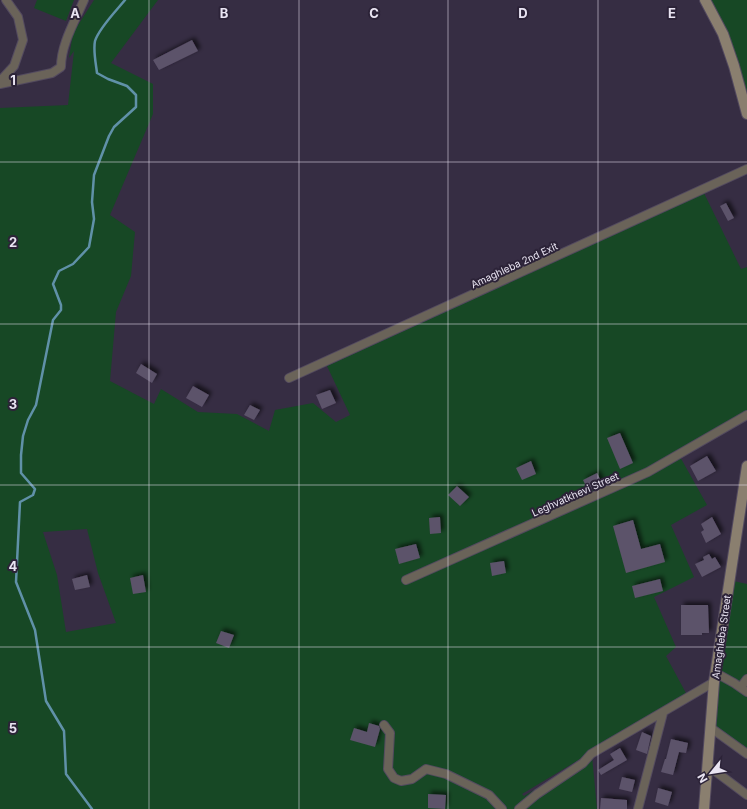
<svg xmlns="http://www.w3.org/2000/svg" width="747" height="809" viewBox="0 0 747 809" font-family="Inter,sans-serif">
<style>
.green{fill:#174825;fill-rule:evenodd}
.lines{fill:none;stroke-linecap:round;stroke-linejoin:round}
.stream{stroke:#6091a8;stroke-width:2.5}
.building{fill:#5c526a;filter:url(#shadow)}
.street-casing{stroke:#534a5f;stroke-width:10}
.secondary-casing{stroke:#534a5f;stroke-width:12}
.street{stroke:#6a6359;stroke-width:8}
.secondary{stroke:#8a7f6f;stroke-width:10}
.grid{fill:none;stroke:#e9e4f2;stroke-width:1;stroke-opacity:0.55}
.labels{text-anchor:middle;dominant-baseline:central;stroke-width:4;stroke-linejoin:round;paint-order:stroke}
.street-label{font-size:10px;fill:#e9e4f2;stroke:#2c2338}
.grid-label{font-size:13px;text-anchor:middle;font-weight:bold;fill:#e9e4f2;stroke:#2c2338;stroke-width:4;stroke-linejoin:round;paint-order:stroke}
</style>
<defs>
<filter id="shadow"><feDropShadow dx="3" dy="-3" stdDeviation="2" flood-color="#0009"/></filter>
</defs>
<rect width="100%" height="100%" fill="#362d43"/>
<path class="green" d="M 37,0 L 74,0 L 66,21 L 34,8 Z
M 94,0 L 158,0 L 111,63 L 153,84 L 153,114 L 110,215 L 135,232 L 131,276 L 116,312 L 110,381 L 154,404 L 161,389 L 198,412 L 237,414 L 269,431 L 275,410 L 313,403 L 336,422 L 350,415 L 327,366 L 704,193 L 741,269 L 747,267 L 747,415 L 679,455 L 707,505 L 671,525 L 694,577 L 654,597 L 676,647 L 666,656 L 687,695 L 522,794 L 524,796 L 592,756 L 597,809 L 0,809 L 0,108 L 68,105 L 74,51 L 69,58 L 73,33 ZM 87,529 L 98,573 L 116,623 L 66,632 L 57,575 L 43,532 Z
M 710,0 L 747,0 L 747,95 L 739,67 Z
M 729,580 L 747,584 L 747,679 L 741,687 L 747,692 L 747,754 L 711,728 Z"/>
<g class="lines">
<path class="stream" d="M 92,809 L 66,774 L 64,731 L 46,701 L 35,630 L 16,582 L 20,502 L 33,495 L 35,489 L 21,473 L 21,455 L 23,436 L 28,420 L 36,405 L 53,320 L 61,310 L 61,305 L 53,284 L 59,271 L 73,264 L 89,247 L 94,219 L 92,202 L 94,175 L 109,136 L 114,127 L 136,107 L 136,95 L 127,86 L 108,79 L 97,73 C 96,64 93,51 95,41 C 99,28 116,11 125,0"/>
</g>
<path class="building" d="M 192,40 L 198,51 L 159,70 L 153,60 Z
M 726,203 L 734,218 L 728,221 L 720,206 Z
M 141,364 L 157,374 L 152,383 L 136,373 Z
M 193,386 L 209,395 L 202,407 L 186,398 Z
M 330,390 L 336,403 L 322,409 L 316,395 Z
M 250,405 L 260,410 L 254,420 L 244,415 Z
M 620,433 L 633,463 L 620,469 L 607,438 Z
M 707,456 L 716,471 L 698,481 L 690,466 Z
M 531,461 L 536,474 L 522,480 L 516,468 Z
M 597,473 L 603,485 L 589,492 L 583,480 Z
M 457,486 L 469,497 L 460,506 L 448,495 Z
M 440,517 L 441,533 L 430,534 L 429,518 Z
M 712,517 L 721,534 L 706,543 L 701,532 L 704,530 L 701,524 Z
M 633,520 L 641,549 L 660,544 L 665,562 L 626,573 L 613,526 Z
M 416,544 L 420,558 L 399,564 L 395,549 Z
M 709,554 L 712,559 L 715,557 L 721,567 L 702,577 L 695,564 L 704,560 L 703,557 Z
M 504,561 L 506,573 L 492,576 L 490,563 Z
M 87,575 L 90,587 L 75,590 L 72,579 Z
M 143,575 L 146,592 L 133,594 L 130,578 Z
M 660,579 L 663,591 L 635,598 L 632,586 Z
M 681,605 L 708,605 L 709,633 L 702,633 L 702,635 L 681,635 Z
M 221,631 L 234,635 L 229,648 L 216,643 Z
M 369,723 L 379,726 L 380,729 L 375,747 L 350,740 L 354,728 L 367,732 Z
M 642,732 L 651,736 L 647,754 L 636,750 Z
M 671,739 L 688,743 L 686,753 L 679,752 L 673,775 L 661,772 L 665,759 L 666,759 Z
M 620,748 L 627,760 L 601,775 L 598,770 L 614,760 L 610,754 Z
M 622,777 L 635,780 L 632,792 L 619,789 Z
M 658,788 L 672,792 L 668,806 L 655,802 Z
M 428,794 L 446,795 L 445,809 L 428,808 Z
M 601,798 L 627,800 L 627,809 L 600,809 Z"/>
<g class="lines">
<g class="street-casing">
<path id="street" d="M 0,81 L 14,66 L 23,40 L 18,17 L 6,0
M 0,84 L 52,73 L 61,67 C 61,44 75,21 84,0
M 289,378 L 747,169
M 406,580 L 648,472 L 747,415
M 716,673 L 734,683 L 747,692
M 741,687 L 747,679
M 384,725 L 390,733 L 388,769 L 394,778 L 401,781 L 412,779 L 426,769 L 446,774 L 489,795 L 502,809
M 711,728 L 747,754
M 707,765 L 747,795
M 519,809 L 537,794 L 583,763 L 591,754 L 714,682
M 638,809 L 663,713"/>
</g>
<g class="secondary-casing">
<path id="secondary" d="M 705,0 L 723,34 L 734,66 L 747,114
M 704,809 L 714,682 L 747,466"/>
</g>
<use href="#street" class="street"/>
<use href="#secondary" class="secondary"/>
</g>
<path class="grid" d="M 149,0 L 149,809M 299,0 L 299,809M 448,0 L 448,809M 598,0 L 598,809M 0,162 L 747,162M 0,324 L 747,324M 0,485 L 747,485M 0,647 L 747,647"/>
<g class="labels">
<g class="street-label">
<text transform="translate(514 265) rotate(-25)">Amaghleba 2nd Exit</text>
<text transform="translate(575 494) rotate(-24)">Leghvatkhevi Street</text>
<text transform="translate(721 637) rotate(-82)">Amaghleba Street</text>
</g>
</g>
<g class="grid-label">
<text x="75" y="18">A</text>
<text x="224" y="18">B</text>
<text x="374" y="18">C</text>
<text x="523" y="18">D</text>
<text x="672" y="18">E</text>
<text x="13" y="85">1</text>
<text x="13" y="247">2</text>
<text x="13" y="409">3</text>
<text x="13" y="571">4</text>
<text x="13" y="733">5</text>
</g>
<g transform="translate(711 773) rotate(240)" stroke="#2c2338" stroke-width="3" paint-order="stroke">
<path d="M0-3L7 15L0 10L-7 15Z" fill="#e9e4f2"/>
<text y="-6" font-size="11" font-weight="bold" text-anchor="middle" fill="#e9e4f2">N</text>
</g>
</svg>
